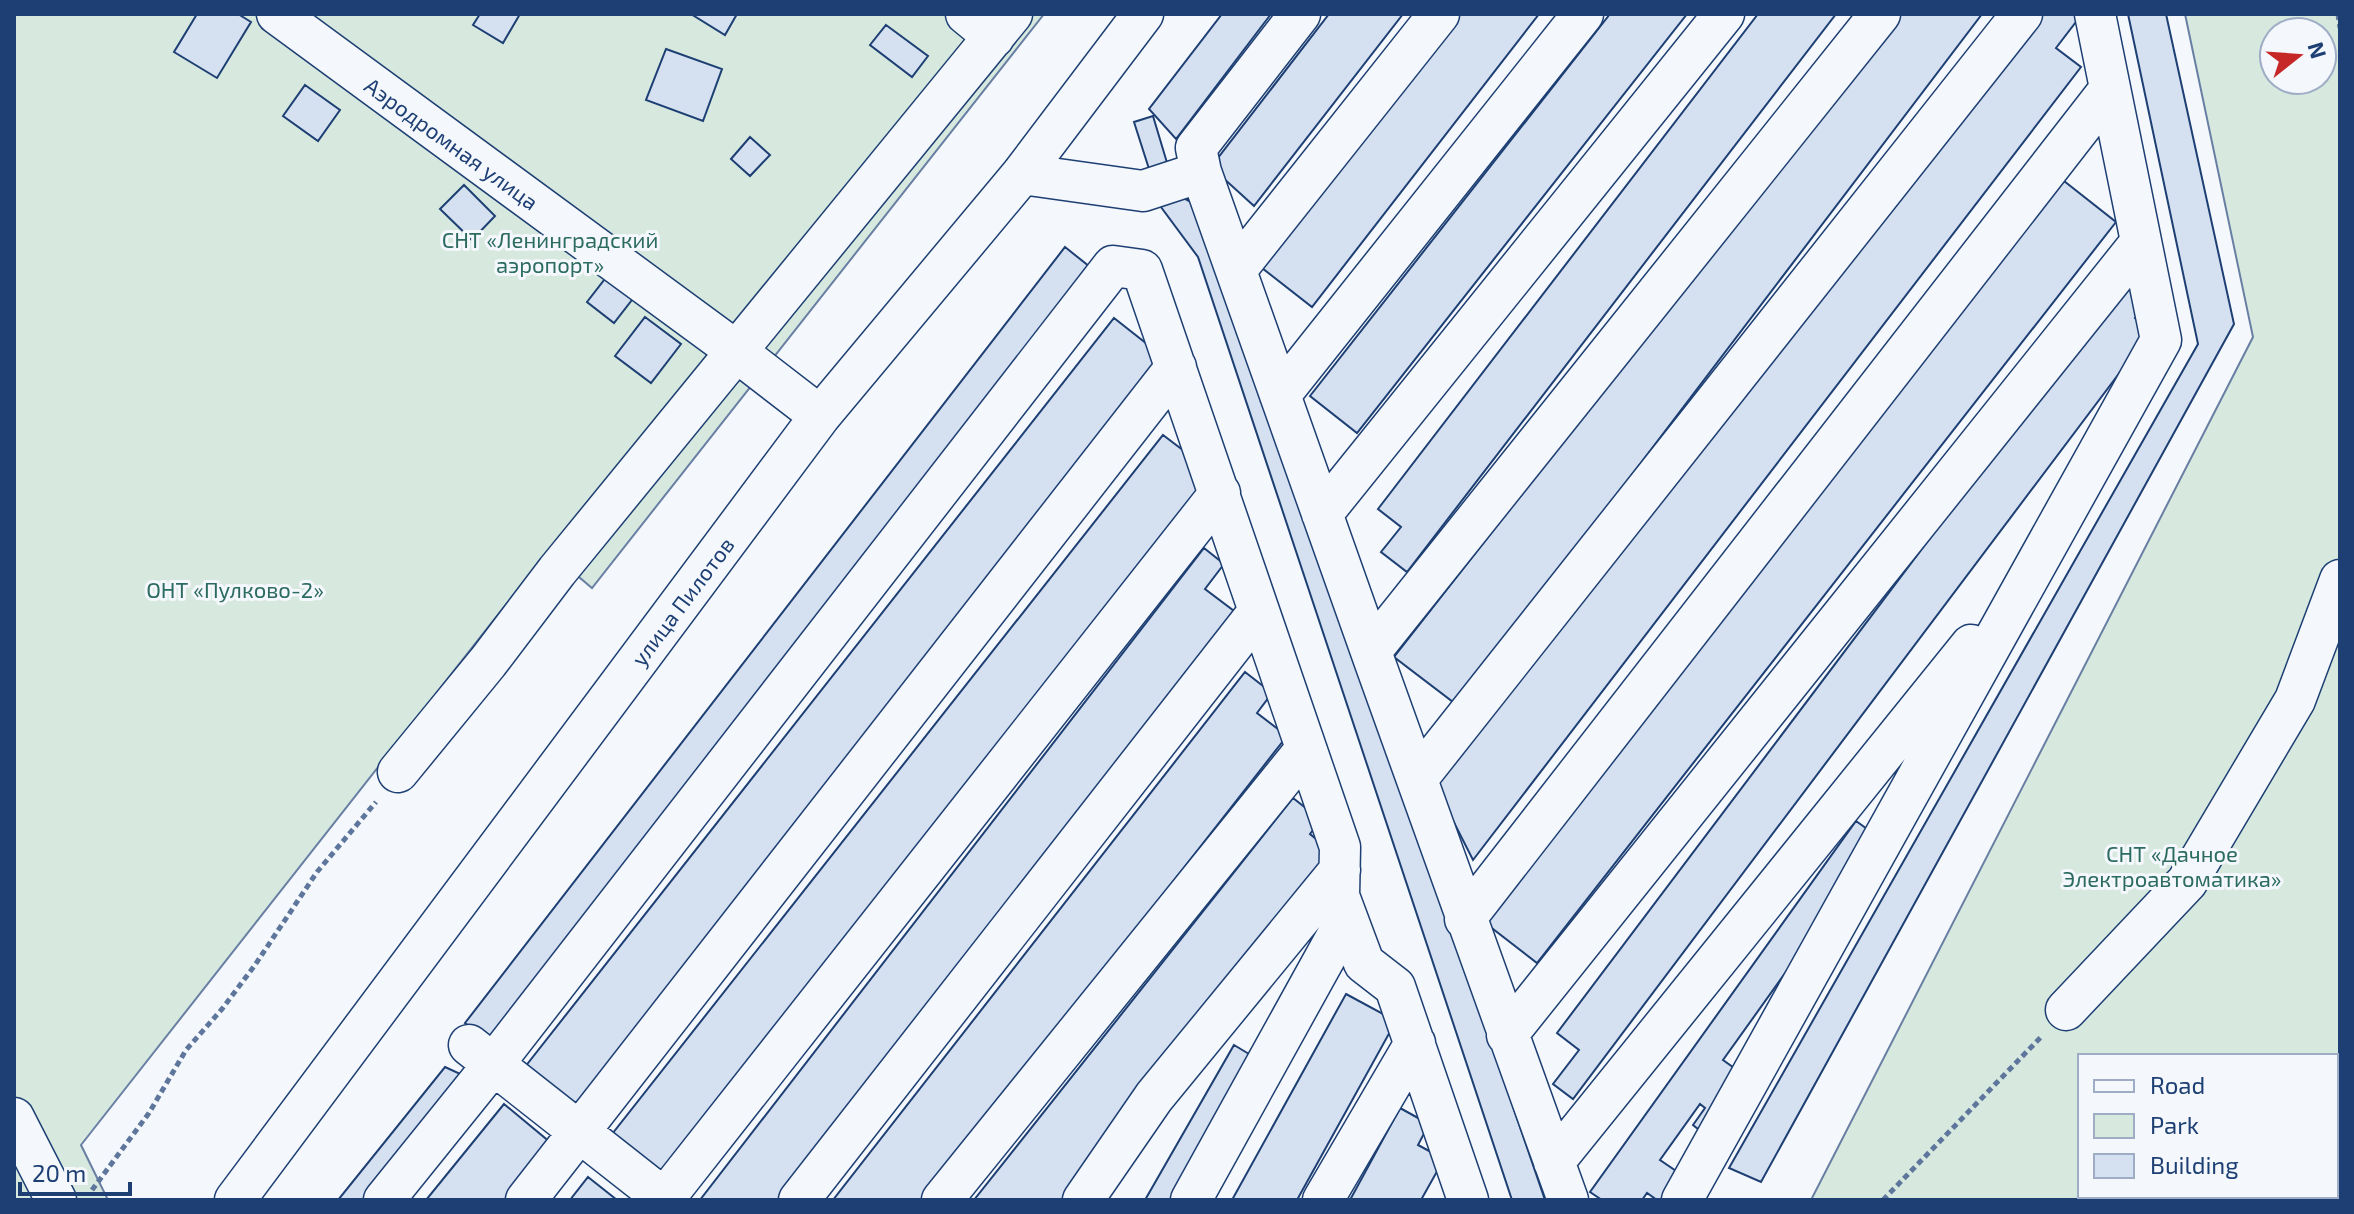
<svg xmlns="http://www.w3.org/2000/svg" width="2354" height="1214" viewBox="0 0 2354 1214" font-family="'Exo 2',sans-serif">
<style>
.green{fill:#d7e8df;stroke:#687fa3;stroke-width:2;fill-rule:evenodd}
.building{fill:#d5e0f0;stroke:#1d3f73;stroke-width:2}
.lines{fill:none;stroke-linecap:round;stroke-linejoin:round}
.minor-casing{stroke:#1d3f73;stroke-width:43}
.path{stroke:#5e769c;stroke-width:5;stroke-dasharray:6 4;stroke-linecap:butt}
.minor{stroke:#f4f7fb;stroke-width:40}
.labels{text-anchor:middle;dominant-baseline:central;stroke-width:6;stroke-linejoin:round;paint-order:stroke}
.street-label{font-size:22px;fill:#1d3f73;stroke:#f4f7fb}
.park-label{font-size:22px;fill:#2c6c60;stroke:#f4f7fb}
</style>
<rect width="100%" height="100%" fill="#f4f7fb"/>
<path class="green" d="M 14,14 L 1044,14 L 592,588 L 548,551 L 81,1145 L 108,1200 L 14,1200 Z
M 2185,14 L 2340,14 L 2340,1200 L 1811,1200 L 2253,337 ZM 2274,32 L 2322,32 L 2322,80 L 2274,80 ZM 2080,1056 L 2336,1056 L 2336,1196 L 2080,1196 Z"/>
<path class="building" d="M 197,14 L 238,14 L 251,22 L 217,78 L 174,52 Z
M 480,14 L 520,14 L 503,43 L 473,25 Z
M 691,14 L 737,14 L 725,35 Z
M 1222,14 L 1271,14 L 1176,139 L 1149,109 Z
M 1329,14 L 1403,14 L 1254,206 L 1211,167 Z
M 1459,14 L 1539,14 L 1312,307 L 1262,268 Z
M 1610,14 L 1687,14 L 1357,433 L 1310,396 Z
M 1758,14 L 1836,14 L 1407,572 L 1381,552 L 1401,527 L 1378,509 Z
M 1898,14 L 1982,14 L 1457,705 L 1394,657 Z
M 2037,14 L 2082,14 L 2056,48 L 2081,67 L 1473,860 L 1436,787 Z
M 2128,14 L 2166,14 L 2234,324 L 1761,1182 L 1729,1168 L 2198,344 Z
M 886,25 L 928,56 L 912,77 L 870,45 Z
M 666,49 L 722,69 L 703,121 L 646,100 Z
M 305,85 L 340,110 L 318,141 L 283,116 Z
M 1153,116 L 1168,166 L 1150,172 L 1134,122 Z
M 750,137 L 770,155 L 750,176 L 731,159 Z
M 2064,181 L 2116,222 L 1537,963 L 1484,922 Z
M 464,185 L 495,216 L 472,240 L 440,209 Z
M 1178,195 L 1206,210 L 1545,1200 L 1512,1200 L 1198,257 L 1155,199 Z
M 1065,247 L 1090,267 L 490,1043 L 465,1023 Z
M 608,275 L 635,296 L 614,323 L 587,302 Z
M 2123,282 L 2148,301 L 2135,318 L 2151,331 L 1573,1099 L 1553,1084 L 1579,1050 L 1557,1033 Z
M 645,317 L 681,344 L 651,383 L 615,356 Z
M 1114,318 L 1166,359 L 573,1114 L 521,1072 Z
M 1163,435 L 1213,473 L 653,1182 L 605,1143 Z
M 1204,548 L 1224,564 L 1205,589 L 1238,614 L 786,1200 L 700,1200 Z
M 1245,672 L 1272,693 L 1257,713 L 1287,736 L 924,1200 L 833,1200 Z
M 1293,798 L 1321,820 L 1310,834 L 1336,855 L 1062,1200 L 974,1200 Z
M 1856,821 L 1881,839 L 1723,1060 L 1744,1075 L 1703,1133 L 1693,1125 L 1705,1108 L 1700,1104 L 1660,1160 L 1682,1175 L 1664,1200 L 1657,1200 L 1647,1193 L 1642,1200 L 1602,1200 L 1590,1192 Z
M 1346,994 L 1396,1021 L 1297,1200 L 1232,1200 Z
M 1234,1045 L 1259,1060 L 1179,1200 L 1145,1200 Z
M 445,1067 L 467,1077 L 367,1200 L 338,1200 Z
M 504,1104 L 557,1148 L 515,1200 L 426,1200 Z
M 1400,1108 L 1429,1124 L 1418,1145 L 1444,1159 L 1421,1200 L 1350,1200 Z
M 588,1177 L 617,1200 L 570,1200 Z"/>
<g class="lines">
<g class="minor-casing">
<path id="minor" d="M 277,14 L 724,342 L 820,416
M 966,14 L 994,37
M 1300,14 L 1196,148 L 1201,172 C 1323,515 1443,858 1568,1200
M 1022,174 L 1143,191 L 1201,172
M 1236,270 L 1439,14
M 1280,395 L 1583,14
M 1322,514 L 1724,14
M 1371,651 L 1880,14
M 398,772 L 488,662 L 557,571 L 1012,14
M 1417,779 L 2022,14
M 1465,919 L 2110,89
M 2066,1010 L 2187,882 L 2295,700 L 2340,580
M 1507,1035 L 2141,242
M 469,1045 L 666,1200
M 14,1118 L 56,1200
M 1554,1162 L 1971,645
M 235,1200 L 820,416 L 1022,174 L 1143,14
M 384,1200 L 492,1066 L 1113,266 L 1142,270 L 1340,847 L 1339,896 L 1364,963 L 1395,987 L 1468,1200
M 526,1200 L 1176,367
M 663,1200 L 1220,493
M 799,1200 L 1259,611
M 942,1200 L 1306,749
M 1083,1200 L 1154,1097 L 1340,870
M 1191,1200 L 1347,918
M 1323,1200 L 1415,1043
M 1682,1200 L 2161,340 L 2095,14"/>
</g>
<path class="path" d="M 2338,14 L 2340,28
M 92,1190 L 149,1113 L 186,1050 L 222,1009 L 255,965 L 317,872 L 376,802
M 1883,1200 L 2041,1037"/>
<use href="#minor" class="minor"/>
</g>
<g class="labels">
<g class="street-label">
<text transform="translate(452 143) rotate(36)">Аэродромная улица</text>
<text transform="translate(682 601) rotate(-53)">улица Пилотов</text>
</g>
<g class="park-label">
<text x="550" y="239">СНТ «Ленинградский<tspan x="550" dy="25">аэропорт»</tspan></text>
<text x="235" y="589">ОНТ «Пулково-2»</text>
<text x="2172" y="853">СНТ «Дачное<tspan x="2172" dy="25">Электроавтоматика»</tspan></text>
</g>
</g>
<rect width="2354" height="1214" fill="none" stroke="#1d3f73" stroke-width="32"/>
<rect x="2078" y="1054" width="260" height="144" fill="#f4f7fb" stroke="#9eadc5" stroke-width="2"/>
<rect x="2094" y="1080" width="40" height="12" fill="#f4f7fb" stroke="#9eadc5" stroke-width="2"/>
<text x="2150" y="1094" font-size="24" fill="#1d3f73">Road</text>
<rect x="2094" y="1114" width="40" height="24" fill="#d7e8df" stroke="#9eadc5" stroke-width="2"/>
<text x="2150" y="1134" font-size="24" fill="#1d3f73">Park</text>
<rect x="2094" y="1154" width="40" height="24" fill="#d5e0f0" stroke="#9eadc5" stroke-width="2"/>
<text x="2150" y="1174" font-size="24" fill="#1d3f73">Building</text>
<g transform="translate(2298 56) rotate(73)"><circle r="38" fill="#f4f7fb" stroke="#9eadc5" stroke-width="2"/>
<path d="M0-6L14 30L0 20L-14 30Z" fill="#c62828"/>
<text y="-12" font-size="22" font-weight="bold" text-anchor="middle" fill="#1d3f73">N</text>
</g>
<path d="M20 1182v12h110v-12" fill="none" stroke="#1d3f73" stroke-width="4"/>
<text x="32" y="1182" font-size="24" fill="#1d3f73" stroke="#f4f7fb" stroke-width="6" paint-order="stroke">20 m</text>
</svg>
